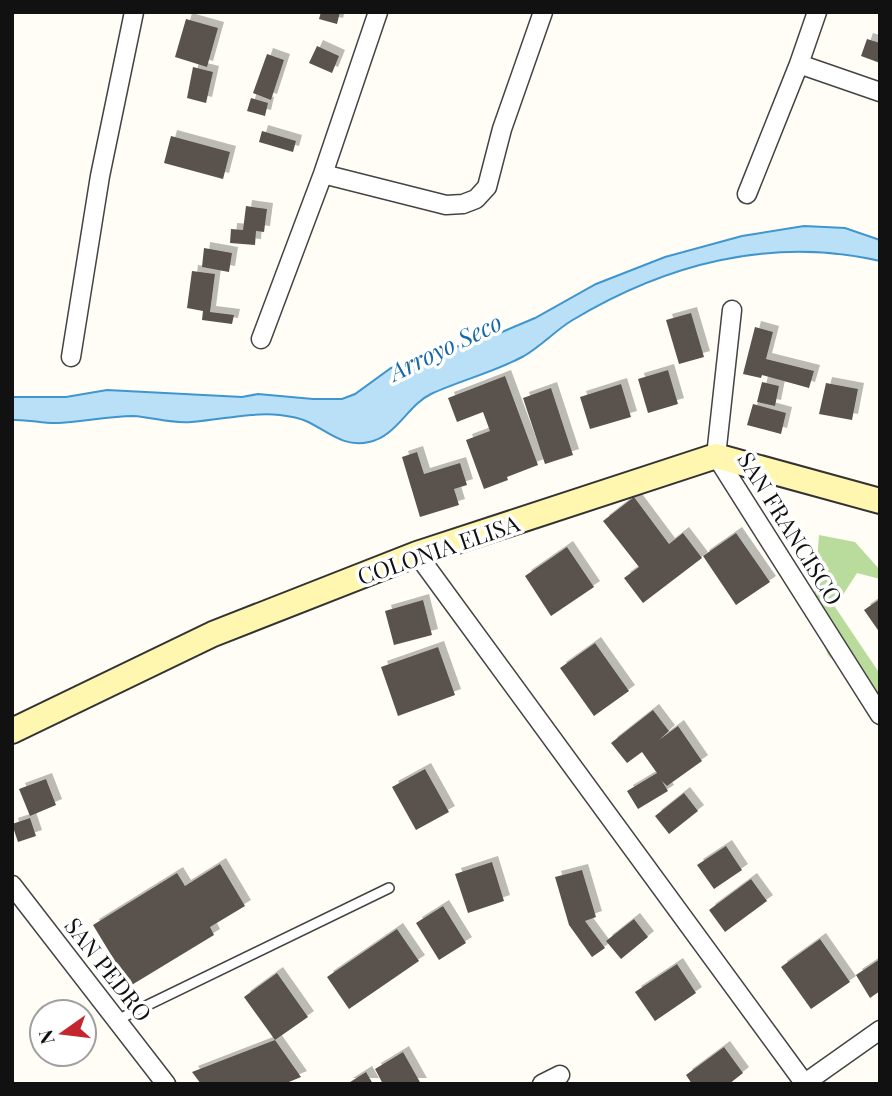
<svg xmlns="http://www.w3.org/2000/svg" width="892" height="1096" viewBox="0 0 892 1096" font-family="'Playfair Display',serif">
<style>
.forest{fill:#b9dc9c}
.water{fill:#b9e0f7;stroke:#3f96cf;stroke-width:2}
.building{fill:#5a524d;filter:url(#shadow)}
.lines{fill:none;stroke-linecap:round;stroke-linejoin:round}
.lane-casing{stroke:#444;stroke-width:12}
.street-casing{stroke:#444;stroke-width:21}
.secondary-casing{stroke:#333;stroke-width:28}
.lane{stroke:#fff;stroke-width:9}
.street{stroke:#fff;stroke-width:18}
.secondary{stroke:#fff6b0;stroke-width:24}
.labels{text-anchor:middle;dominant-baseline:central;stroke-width:7;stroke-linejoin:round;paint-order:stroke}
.street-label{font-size:23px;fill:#111;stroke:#fff}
.water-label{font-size:24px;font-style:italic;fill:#1768a6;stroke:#fff}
</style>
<defs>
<filter id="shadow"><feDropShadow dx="6" dy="-6" stdDeviation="0" flood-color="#0004"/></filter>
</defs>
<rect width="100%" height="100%" fill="#fffdf5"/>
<path class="forest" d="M 819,535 L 855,542 L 880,570 L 880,579 L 857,573 L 835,607 L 880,674 L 880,708 L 828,655 L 813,616 Z"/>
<path class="water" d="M 804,226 L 845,228 L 880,240 L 880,261 C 771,236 665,264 571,321 C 555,331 541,346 524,356 C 495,372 461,380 431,394 C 408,405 396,437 369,442 C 343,448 328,431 306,421 C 299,418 288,416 280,415 C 250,412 221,420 191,422 C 172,424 152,417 133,416 C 108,416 84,422 59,423 C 43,424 29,419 12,420 L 12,397 L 66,397 L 107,390 L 242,397 L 258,394 L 313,399 L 342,399 L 355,394 L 391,368 L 502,332 L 535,318 L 596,284 L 665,257 L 742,236 Z"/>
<path class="building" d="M 321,12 L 340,12 L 337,24 L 319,19 Z
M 186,19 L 218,28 L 207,67 L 175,57 Z
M 867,39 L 880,43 L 880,63 L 861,56 Z
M 317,46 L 339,56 L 332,73 L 309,63 Z
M 267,54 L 284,60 L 271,100 L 253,93 Z
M 193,67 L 213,72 L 206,103 L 187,98 Z
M 251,98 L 268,103 L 265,116 L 247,111 Z
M 262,131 L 296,141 L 293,152 L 259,142 Z
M 171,136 L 230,152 L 223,179 L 164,163 Z
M 246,206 L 267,209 L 264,232 L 256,231 L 255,245 L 230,243 L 231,229 L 243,230 Z
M 204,248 L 232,253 L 229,272 L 202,267 Z
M 192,271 L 215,274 L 210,312 L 234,315 L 232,324 L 202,320 L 203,311 L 187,308 Z
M 691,313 L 704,357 L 679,364 L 666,320 Z
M 755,327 L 773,332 L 766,359 L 814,371 L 809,388 L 762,375 L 761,378 L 743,374 Z
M 668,370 L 678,404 L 648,413 L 638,379 Z
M 505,376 L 538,465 L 507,477 L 508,480 L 484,489 L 466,440 L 490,431 L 483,412 L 457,422 L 448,398 Z
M 762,382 L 779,386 L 775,406 L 757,402 Z
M 826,383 L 858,389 L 852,420 L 819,414 Z
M 621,384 L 631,417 L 590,429 L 580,397 Z
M 551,388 L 573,455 L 545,464 L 523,398 Z
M 753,404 L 786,413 L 781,434 L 747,425 Z
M 417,452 L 424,474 L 460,463 L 467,485 L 454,489 L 459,505 L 420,517 L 402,457 Z
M 634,497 L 669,544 L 683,533 L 702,558 L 643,603 L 624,578 L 639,567 L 603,521 Z
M 736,533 L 770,582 L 736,605 L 703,556 Z
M 567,547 L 594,587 L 551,616 L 525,576 Z
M 880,599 L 880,633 L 864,610 Z
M 423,600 L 432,635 L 394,645 L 385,611 Z
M 595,643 L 629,691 L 594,716 L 560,668 Z
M 438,647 L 455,695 L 398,716 L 381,667 Z
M 653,710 L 669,731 L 659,740 L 678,726 L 702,761 L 667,786 L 662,781 L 668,791 L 638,809 L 627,791 L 657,773 L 642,752 L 627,763 L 611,743 Z
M 425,769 L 449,812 L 416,830 L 392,787 Z
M 46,779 L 56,805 L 30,816 L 19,789 Z
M 684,793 L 698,811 L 669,834 L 655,816 Z
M 30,818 L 36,836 L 18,842 L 12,824 Z
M 726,846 L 742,870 L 714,889 L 697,865 Z
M 492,862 L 504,901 L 468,913 L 455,874 Z
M 220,864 L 245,906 L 210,927 L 214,935 L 130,986 L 93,925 L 177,873 L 185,886 Z
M 582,870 L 596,917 L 585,921 L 605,948 L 592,957 L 569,925 L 555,877 Z
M 751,879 L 767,901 L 725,932 L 709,910 Z
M 443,906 L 466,943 L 439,960 L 416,923 Z
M 634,919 L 648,937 L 621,959 L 606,941 Z
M 397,929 L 419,961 L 349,1009 L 327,977 Z
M 820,939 L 850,982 L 811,1009 L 781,967 Z
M 880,959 L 880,991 L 870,998 L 856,975 Z
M 677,964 L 696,993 L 655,1021 L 635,992 Z
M 277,973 L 308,1017 L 275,1040 L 244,997 Z
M 275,1040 L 301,1077 L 284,1084 L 201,1084 L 192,1072 Z
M 724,1047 L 743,1073 L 729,1084 L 692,1084 L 686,1075 Z
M 403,1052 L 421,1084 L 383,1084 L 375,1069 Z
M 366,1072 L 373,1084 L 347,1084 Z"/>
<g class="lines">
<g class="lane-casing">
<path id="lane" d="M 117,1020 L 389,888"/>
</g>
<g class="street-casing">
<path id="street" d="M 799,64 L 880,92
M 323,174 L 446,205 L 463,204 L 476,199 L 487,187 L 502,129 L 543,12
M 747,194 L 799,64 L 817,12
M 732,310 L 716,456 L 880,715
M 261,339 L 323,174 L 378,12
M 71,357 L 100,176 L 134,12
M 417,554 L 805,1084
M 12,885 L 166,1084
M 805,1083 L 880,1030
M 542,1084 L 560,1075"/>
</g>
<g class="secondary-casing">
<path id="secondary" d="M 12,731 L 213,634 L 417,554 L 716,456 L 880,501"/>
</g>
<use href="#lane" class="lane"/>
<use href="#street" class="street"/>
<use href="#secondary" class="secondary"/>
</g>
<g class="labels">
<g class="street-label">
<text transform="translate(791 528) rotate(58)">SAN FRANCISCO</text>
<text transform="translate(438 549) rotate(-19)">COLONIA ELISA</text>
<text transform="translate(109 969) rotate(52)">SAN PEDRO</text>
</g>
<g class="water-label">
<text transform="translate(445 346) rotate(-26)">Arroyo Seco</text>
</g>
</g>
<rect width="892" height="1096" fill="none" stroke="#111111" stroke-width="28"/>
<g transform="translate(63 1033) rotate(256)"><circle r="33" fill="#ffffff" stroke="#a0a0a0" stroke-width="2"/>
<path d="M0-5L12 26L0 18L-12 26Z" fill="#c4262e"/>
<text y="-10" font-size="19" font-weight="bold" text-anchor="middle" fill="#111111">N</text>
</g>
</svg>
